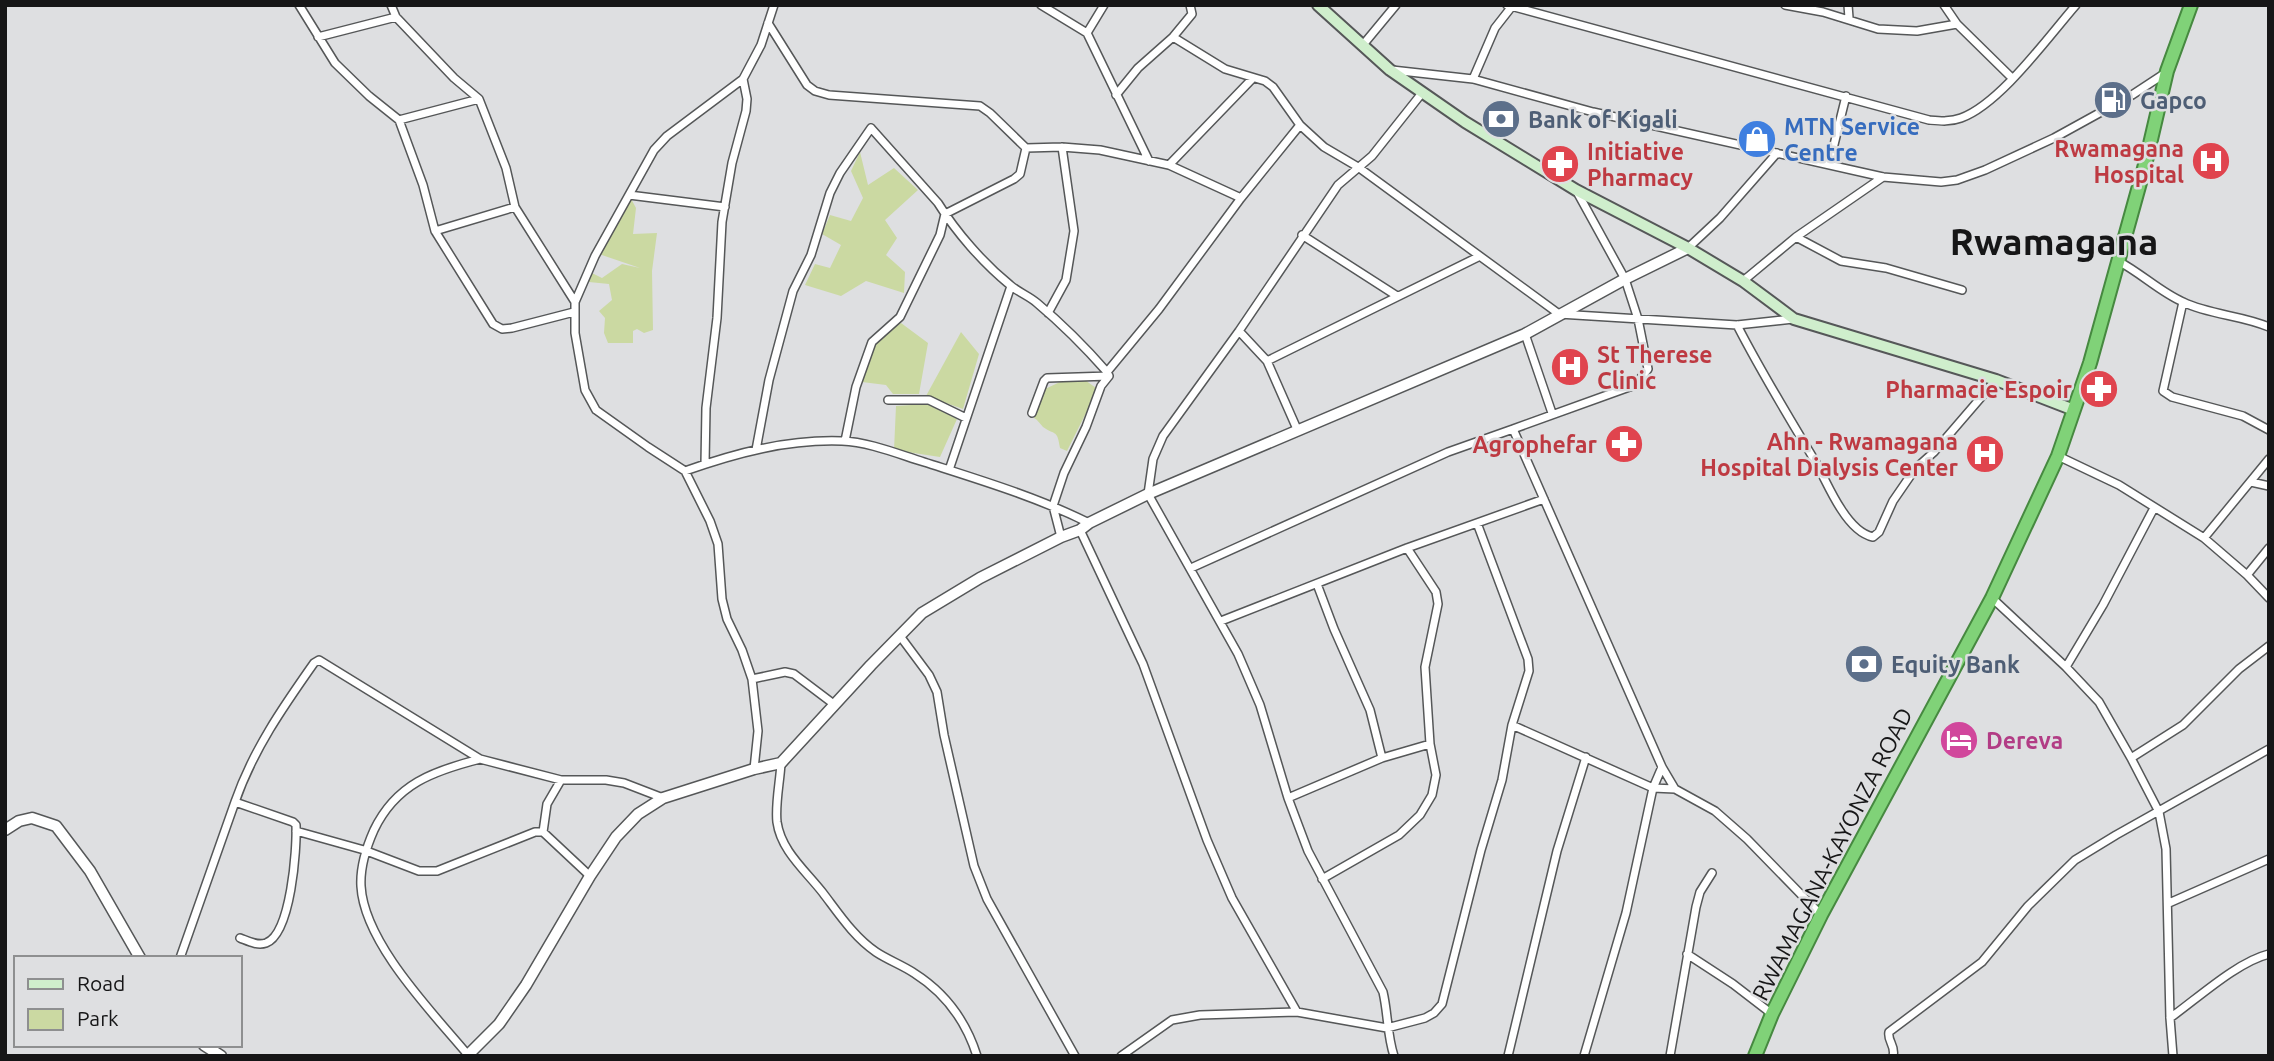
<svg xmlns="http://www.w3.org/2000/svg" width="2274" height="1061" viewBox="0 0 2274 1061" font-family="Ubuntu,sans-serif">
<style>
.green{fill:#cbd9a2}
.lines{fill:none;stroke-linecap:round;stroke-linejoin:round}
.minor-casing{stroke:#555758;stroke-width:10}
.tertiary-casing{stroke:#555758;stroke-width:13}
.secondary-casing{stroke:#555758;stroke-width:14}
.trunk-casing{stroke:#468940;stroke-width:16}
.minor{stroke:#fff;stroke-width:7}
.tertiary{stroke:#fff;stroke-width:10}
.secondary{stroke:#cfeecc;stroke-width:10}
.trunk{stroke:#80d278;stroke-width:12}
.labels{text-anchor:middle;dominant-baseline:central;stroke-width:5;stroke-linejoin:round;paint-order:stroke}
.service-label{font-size:23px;font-weight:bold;fill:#4e5e75;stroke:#dedfe1;text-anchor:start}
.shop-label{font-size:23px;font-weight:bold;fill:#366cbe;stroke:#dedfe1;text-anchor:start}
.health-label{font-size:23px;font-weight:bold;fill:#be3a42;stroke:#dedfe1;text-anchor:end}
.hotel-label{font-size:23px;font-weight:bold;fill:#b23c85;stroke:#dedfe1;text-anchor:start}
.street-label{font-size:23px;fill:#161617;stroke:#dedfe1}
.town-label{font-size:37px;font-weight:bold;fill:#161617;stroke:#dedfe1}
</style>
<rect width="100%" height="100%" fill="#dedfe1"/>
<path class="green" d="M 860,152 L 868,185 L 894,168 L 918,190 L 885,220 L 897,238 L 886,255 L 905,272 L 904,293 L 866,281 L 841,296 L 805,285 L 815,264 L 830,268 L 841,245 L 822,234 L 830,215 L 851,221 L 863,198 L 851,171 Z
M 629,195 L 636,208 L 633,234 L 657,233 L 652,271 L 653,330 L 644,333 L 637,329 L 633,331 L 633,343 L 608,343 L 604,333 L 605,318 L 599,311 L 612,300 L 609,284 L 589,282 L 590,272 L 602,278 L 622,264 L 640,268 L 596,253 Z
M 901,323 L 928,343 L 919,394 L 893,394 L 886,385 L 862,382 L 876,341 Z
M 961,332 L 979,354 L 963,409 L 926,396 Z
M 1085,380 L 1096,388 L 1094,397 L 1067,451 L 1060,448 C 1057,429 1056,436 1043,427 C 1040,424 1038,420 1034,418 L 1045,389 L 1060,382 Z
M 927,404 L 957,419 L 940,457 L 894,450 L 896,406 Z"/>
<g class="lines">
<g class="minor-casing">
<path id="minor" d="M 299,5 L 335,63 L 369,96 L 399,120 L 423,185 L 435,231 L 493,324 L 502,329 L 512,328 L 574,312
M 391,5 L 396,17 L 454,78 L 479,99 L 506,168 L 515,207 L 575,302
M 1041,5 L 1087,33 L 1149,161
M 1507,5 L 1929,120 C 1941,121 1950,122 1961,118 C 2000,104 2048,37 2076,5
M 1785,5 L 1823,12 L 1878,29 L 1917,31 L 1957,24
M 1848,5 L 1849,18
M 1944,5 L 1957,24 L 2012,78
M 768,23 L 807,85 L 815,91 L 829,95 L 980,106 L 990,113 L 1026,148
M 1087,33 L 1104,5
M 318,37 L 396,17
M 1173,37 L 1225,69 L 1265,81 L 1273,87 L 1300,125
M 1362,46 L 1396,5
M 1392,70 L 1473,79 L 1593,112 L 1883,177 L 1941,182 L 1957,180 L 1985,170 L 2054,138 L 2132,95 L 2167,72
M 1473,79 L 1495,28 L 1513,5
M 1116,95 L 1138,68 L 1173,37 L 1192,14 L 1190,5
M 399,120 L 479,99
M 1169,165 L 1252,79
M 1829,165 L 1846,96
M 1576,190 L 1625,279 L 1638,319 L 1648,369 L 1635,385 L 1513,429 L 1662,767 L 1675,789 L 1715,811 L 1747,839 L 1821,915
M 629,195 L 725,207
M 435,231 L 515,207
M 1302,235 L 1397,296
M 1796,237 L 1841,261 L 1886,268 L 1962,290
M 1688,248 L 1720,218 L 1777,153
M 2118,261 C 2141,273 2160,292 2183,302 C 2210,315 2241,315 2269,327
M 1743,281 L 1796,237 L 1883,177
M 2183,302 L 2163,391 L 2172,397 L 2243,416 L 2269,430
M 1048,313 L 1066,280 L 1074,231 L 1062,147
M 1737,325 C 1761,372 1788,416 1815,461 C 1824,477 1831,494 1841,509 C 1848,520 1859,534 1873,537 L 1879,532 L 1893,501 L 1915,469 L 1934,452 L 1996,380
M 1239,331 L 1267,361 L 1297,429
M 1525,334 L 1552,413
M 1267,361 L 1478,257
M 888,400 L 929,400 L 966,418
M 1032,413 L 1044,381 L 1047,378 L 1109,376
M 845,441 L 856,387 L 872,342 L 900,317 L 940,235 L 945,214 L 1014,179 L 1020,174 L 1026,148 L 1062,147 L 1100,150 L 1169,165 L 1241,198
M 756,450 L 769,380 L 793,291 L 811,255 L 830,193 L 840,173 L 871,128 L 938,203 C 956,232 983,263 1010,285 C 1018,292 1029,296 1037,303 C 1062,324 1085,347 1107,372
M 2058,456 L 2119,485 L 2204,538 L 2247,575 L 2269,598
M 705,464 L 706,408 L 717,318 L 722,222 L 732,163 L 746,111 L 747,99 L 743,79
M 949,470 L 1011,286
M 685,471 C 736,453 788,439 842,441 C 869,442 898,454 924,462 C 980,480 1037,497 1089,523
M 2251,482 L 2269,486
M 1080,530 L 1143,664 L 1207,840 L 1232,898 L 1297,1012
M 1061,537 L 1053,506 L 1064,473 L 1086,427 L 1101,386 L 1109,376 L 1107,372 L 1159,309 L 1241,198 L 1300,125 L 1324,147 L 1358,167 L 1559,314 L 1737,325 L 1793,319
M 2204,538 L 2269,459
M 1191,568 L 1448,452 L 1513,429
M 2247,575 L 2269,548
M 1317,584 L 1334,629 L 1370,710 L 1382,758
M 1992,598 L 2066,667 L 2099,702 L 2131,758 L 2159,812 L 2166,849 L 2170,1018 L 2173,1056
M 1221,621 L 1407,548 L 1544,499
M 900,636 L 929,675 L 937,692 L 944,735 L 974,866 L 987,899 L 1075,1056
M 2066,667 L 2103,605 L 2154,508
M 752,679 L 785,672 L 794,674 L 835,705
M 1512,725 L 1653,788 L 1675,789
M 2131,758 L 2183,725 L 2239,669 L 2269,646
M 781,763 C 780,782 775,804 777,822 C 781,851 806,871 823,893 C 839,914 854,937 876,952 C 888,960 902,965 914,973 C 944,992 966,1021 977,1056
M 754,769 L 758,731 L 752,679 L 742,650 L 727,619 L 722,599 L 718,544 L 710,521 L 685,471 L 648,447 L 596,410 L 585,390 L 575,333 L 575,302 L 595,256 L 654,150 L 667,136 L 743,79 L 761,45 L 774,5
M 1288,798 L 1382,758 L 1430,744
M 235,802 C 253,750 283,707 314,663 L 319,660 L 480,759 L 561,780 L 606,780 L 624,783 L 663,798
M 296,831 L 364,850 L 419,871 L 437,871 L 535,832 L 543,832 L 590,876
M 543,832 L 547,804 L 561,780
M 1322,879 L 1399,835 L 1420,815 L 1432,795 L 1436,775 L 1430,744 L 1425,667 L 1438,604 L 1436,592 L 1407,548
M 2169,903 L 2269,859
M 1687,954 L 1733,984 L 1772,1014
M 180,958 L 235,802 L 293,822 L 296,825 C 297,849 291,934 266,943 C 257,946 248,941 240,938
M 2170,1018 C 2198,998 2237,962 2269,954
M 468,1055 C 433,1013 364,943 361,886 C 360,867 366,848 374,830 C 396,784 433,771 480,759
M 1121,1056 L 1172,1020 L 1200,1015 L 1297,1012 L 1387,1028 L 1425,1018 L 1434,1013 L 1442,1004 L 1481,850 L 1502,780 L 1512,725 L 1529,671 L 1528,659 L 1477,523
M 1394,1056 C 1387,1035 1388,1013 1383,992 L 1308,851 L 1288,798 L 1260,705 L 1238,654 L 1148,494 L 1153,459 L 1163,436 L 1239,331 L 1338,185 L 1372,156 L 1422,93
M 1508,1056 L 1557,851 L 1586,757
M 1584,1056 L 1626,913 L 1653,788 L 1662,767
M 1670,1056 L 1696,907 L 1700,892 L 1712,873
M 1893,1056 C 1896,1046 1887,1041 1889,1032 L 1982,962 L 2028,906 L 2075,860 L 2116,835 L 2269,749"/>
</g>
<g class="tertiary-casing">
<path id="tertiary" d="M 5,830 L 19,821 L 32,818 L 56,826 L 90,871 L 140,958
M 204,1045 L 221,1056
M 467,1056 L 499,1024 L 526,985 L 590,876 L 616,837 L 638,814 L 663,798 L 754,769 L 781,763 L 871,665 L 922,613 L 980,578 L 1061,537 L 1080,530 L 1089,523 L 1148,494 L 1525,334 L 1625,279 L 1688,248"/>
</g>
<g class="secondary-casing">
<path id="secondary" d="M 1318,5 L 1390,70 L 1465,122 L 1576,190 L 1688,248 L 1743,281 L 1794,319 L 1996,380 L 2074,410"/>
</g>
<g class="trunk-casing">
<path id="trunk" d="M 1755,1056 L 1772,1014 L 1821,915 L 1992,598 L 2058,456 L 2090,363 L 2146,161 L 2167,71 L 2191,5"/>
</g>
<use href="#minor" class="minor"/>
<use href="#tertiary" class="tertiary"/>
<use href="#secondary" class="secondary"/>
<use href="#trunk" class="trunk"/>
</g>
<defs>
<g id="fuel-disc" transform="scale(2.0125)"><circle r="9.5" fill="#5c6f8a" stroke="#dedfe1"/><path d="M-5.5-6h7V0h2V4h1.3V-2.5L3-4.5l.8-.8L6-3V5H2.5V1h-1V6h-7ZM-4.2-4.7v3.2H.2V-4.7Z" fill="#fff"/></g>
<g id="bank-disc" transform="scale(2.0125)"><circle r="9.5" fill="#5c6f8a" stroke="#dedfe1"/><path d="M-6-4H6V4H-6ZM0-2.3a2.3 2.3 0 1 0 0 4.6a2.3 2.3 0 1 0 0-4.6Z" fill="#fff"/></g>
<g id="shop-disc" transform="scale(2.0125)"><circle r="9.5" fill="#3f7fe0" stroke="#dedfe1"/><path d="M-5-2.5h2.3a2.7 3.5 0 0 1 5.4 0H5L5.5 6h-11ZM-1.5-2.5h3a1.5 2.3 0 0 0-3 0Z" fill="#fff"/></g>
<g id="hospital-disc" transform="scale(2.0125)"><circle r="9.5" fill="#e0444e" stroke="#dedfe1"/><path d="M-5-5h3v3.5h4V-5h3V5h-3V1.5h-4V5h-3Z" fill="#fff"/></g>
<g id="pharmacy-disc" transform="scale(2.0125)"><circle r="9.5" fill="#e0444e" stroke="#dedfe1"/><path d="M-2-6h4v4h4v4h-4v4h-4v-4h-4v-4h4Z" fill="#fff"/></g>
<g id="hotel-disc" transform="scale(2.0125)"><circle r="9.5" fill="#d1479c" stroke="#dedfe1"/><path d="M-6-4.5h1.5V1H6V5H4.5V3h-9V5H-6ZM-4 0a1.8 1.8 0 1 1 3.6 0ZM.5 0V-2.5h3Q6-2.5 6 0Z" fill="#fff"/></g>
</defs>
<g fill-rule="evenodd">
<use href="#fuel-disc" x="2113" y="100"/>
<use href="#bank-disc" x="1501" y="119"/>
<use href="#shop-disc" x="1757" y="139"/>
<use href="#hospital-disc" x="2211" y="161"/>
<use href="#pharmacy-disc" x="1560" y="164"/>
<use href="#hospital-disc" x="1570" y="367"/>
<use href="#pharmacy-disc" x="2099" y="389"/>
<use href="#pharmacy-disc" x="1624" y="444"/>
<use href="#hospital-disc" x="1985" y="454"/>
<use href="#bank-disc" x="1864" y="664"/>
<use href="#hotel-disc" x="1959" y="740"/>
</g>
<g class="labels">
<g class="service-label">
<text x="2140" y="100">Gapco</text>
<text x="1528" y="119">Bank of Kigali</text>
<text x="1891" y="664">Equity Bank</text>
</g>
<g class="shop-label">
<text x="1784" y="126">MTN Service<tspan x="1784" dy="26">Centre</tspan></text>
</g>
<g class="health-label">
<text x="2184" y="148">Rwamagana<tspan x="2184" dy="26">Hospital</tspan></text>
<text x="1587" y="151" text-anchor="start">Initiative<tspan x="1587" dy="26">Pharmacy</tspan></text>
<text x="1597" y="354" text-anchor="start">St Therese<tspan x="1597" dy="26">Clinic</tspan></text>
<text x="2072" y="389">Pharmacie Espoir</text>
<text x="1958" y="441">Ahn - Rwamagana<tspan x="1958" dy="26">Hospital Dialysis Center</tspan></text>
<text x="1597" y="444">Agrophefar</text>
</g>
<g class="hotel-label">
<text x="1986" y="740">Dereva</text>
</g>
<g class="street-label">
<text transform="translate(1832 854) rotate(-63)">RWAMAGANA-KAYONZA ROAD</text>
</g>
<g class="town-label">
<text x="2054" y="241">Rwamagana</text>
</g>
</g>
<rect width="2274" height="1061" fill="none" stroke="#161617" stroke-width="14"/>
<rect x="14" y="956" width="228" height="91" fill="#dedfe1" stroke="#8e8f90" stroke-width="2"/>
<rect x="28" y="979" width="35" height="10" fill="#cfeecc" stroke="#8e8f90" stroke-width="2"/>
<text x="77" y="991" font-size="21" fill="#161617">Road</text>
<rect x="28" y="1009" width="35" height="21" fill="#cbd9a2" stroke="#8e8f90" stroke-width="2"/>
<text x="77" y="1026" font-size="21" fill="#161617">Park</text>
</svg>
